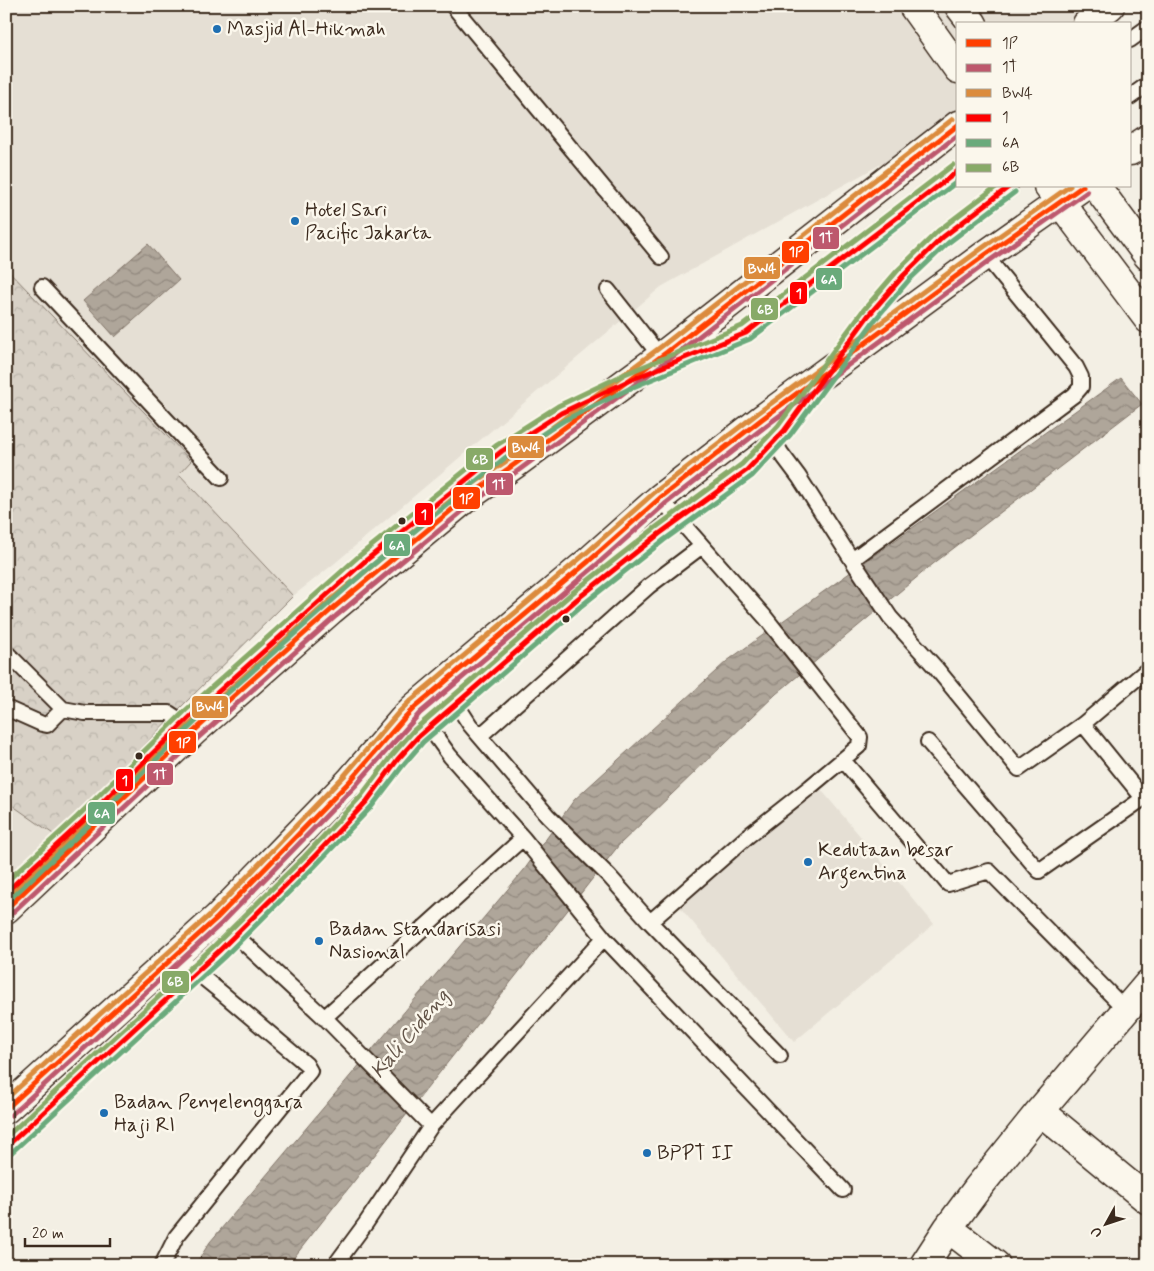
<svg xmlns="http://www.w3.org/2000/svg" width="1154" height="1271" viewBox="0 0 1154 1271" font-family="Mynerve,sans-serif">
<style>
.built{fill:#e5dfd4}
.park{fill:url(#park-crowns);stroke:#8a7e72}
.water{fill:url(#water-waves);stroke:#817468}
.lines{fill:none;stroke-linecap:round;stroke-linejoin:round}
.service-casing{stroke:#3b2a1e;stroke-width:18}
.minor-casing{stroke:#3b2a1e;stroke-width:31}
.secondary-casing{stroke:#3b2a1e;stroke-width:31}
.primary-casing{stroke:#3b2a1e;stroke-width:31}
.service{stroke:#fbf7ec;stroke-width:14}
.minor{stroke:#fbf7ec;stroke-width:28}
.secondary{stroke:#fbf7ec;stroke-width:28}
.primary{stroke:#fbf7ec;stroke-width:28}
.bus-1-casing{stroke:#fbf7ec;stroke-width:9}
.bus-2-casing{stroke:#fbf7ec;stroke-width:9}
.bus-3-casing{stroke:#fbf7ec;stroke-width:9}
.bus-4-casing{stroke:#fbf7ec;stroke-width:9}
.bus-5-casing{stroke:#fbf7ec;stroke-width:9}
.bus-6-casing{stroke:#fbf7ec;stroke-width:9}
.bus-1{stroke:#ff3f00;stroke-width:5}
.bus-2{stroke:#bd586d;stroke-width:5}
.bus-3{stroke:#db8b3c;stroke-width:5}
.bus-4{stroke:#f00;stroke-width:5}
.bus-5{stroke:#6aaa7b;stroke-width:5}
.bus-6{stroke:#88aa68;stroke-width:5}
.poi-dot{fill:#1f6fb2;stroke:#fbf7ec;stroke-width:2}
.bus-dot{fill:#3b2a1e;stroke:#fbf7ec;stroke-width:2}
.labels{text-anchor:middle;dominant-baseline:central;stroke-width:5;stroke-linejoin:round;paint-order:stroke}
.poi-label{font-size:20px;fill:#3b2a1e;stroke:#fbf7ec;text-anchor:start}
.water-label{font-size:21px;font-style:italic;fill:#645549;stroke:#fbf7ec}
.line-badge{stroke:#fbf7ec;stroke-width:2}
.badge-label{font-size:14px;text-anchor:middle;font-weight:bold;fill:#fff}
</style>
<defs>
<pattern id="park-crowns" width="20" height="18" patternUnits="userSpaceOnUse" patternTransform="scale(1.25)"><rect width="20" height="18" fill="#d8d1c6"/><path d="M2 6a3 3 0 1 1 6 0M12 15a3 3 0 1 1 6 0" fill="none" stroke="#bab4aa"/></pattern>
<pattern id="water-waves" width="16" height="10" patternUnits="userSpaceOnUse" patternTransform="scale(1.25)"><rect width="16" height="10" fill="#afa69a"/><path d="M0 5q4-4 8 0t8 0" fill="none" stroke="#90877d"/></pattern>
</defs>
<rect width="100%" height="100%" fill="#f3efe4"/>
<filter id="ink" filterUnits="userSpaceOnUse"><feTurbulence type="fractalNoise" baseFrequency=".02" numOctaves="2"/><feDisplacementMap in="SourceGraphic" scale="10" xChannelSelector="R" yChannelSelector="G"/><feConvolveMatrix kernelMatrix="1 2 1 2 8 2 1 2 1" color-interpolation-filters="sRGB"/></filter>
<g filter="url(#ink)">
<path class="built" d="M 6,6 L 1129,6 L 1105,24 L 958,24 L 958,121 L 661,287 L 335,563 L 293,596 L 180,708 L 56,836 L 6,881 Z
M 818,786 L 934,924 L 794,1042 L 678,905 Z"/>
<path class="park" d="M 6,268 L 191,461 L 179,474 L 293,596 L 180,708 L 56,836 L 6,801 Z"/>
<path class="water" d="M 148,244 L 179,280 L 115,337 L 83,301 Z
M 1121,378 L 1142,404 L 933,564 L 776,694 L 619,845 L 288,1265 L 195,1265 L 210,1242 L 524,870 L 574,800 L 727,661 Z"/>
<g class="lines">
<g class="service-casing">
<path id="service" d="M 453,6 L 661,257
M 1130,40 L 1148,27
M 1130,97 L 1148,84
M 42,287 L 221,478
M 608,290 L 661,357
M 843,349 L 868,316 L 904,275 L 943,237 L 1010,186
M 663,367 L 746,333 L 958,171
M 762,419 L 781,453 L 799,477 L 852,560 L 1074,395 L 1081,387 L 1081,377 L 1076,367 L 985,255
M 852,560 L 890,617 L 936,668 L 1019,769 L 1083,724 L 1148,669
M 292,626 L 364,562 L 502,451 L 561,413 L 579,404
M 6,652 L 63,709 L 85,713 L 169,713 L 184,723 L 193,732
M 452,697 L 470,725 L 548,816 L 609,876 L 650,922 L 748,836 L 810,787 L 859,746 L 860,737 L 765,617 L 660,498
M 6,708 L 42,724 L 47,725 L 63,709
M 424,720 L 450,756 L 523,838 L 604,938 L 843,1190
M 1083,724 L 1143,798
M 480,736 L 649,586 L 702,546
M 928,742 L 1039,871 L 1148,795
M 843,760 L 948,884 L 989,871 L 1126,1010
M 217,918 L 328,1021 L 431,1126
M 650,922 L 780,1056
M 324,1018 L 523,838
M 6,1147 L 219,951 L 309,862 L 367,801 L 398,759 L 418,737 L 576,600 L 659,534 L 747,470 L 784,431 L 811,393
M 162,1265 L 176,1237 L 310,1071 L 306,1064 L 222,993 L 175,955
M 335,1265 L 366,1223 L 431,1126 L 604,938"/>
</g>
<g class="minor-casing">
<path id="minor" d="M 1040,1111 L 1148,1200
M 948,1228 L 996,1265
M 924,1265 L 948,1228 L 977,1189 L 1040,1111 L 1148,984"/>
</g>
<g class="secondary-casing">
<path id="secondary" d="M 913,6 L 958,69
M 959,6 L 973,24
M 1048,186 L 1148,319
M 1096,186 L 1148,256"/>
</g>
<g class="primary-casing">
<path id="primary" d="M 1087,24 L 1110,6
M 1130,151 L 1148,139
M 6,909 L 193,732 L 331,610 L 466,498 L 515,464 L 667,352 L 958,125
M 6,1109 L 217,918 L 350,781 L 405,717 L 415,707 L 589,561 L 660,498 L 762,419 L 985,255 L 1083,186"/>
</g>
<use href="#service" class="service"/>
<use href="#minor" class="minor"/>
<use href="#secondary" class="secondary"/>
<use href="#primary" class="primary"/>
<g class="bus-1-casing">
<path id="bus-1" d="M 6,909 L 193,732 L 331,610 L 466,498 L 515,464 L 667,352 L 958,125
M 6,1109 L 217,918 L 350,781 L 405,717 L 415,707 L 589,561 L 660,498 L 762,419 L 985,255 L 1083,186"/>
</g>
<g class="bus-2-casing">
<path id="bus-2" d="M 11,914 L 198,738 L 336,616 L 471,504 L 519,470 L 671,358 L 958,135
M 11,1115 L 222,923 L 355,786 L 420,713 L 594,567 L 665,504 L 767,425 L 989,261 L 1087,192"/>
</g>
<g class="bus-3-casing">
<path id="bus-3" d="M 6,898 L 188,726 L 326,604 L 461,492 L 511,458 L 662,346 L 953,119
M 6,1099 L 212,913 L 344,776 L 399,712 L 410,701 L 584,555 L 655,492 L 758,413 L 981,249 L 1070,186"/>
</g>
<g class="bus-4-casing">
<path id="bus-4" d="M 6,892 L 82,822 L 191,716 L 364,562 L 502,451 L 561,413 L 628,381 L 746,333 L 958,171
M 6,1147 L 219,951 L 309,862 L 367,801 L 398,759 L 418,737 L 576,600 L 659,534 L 747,470 L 784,431 L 868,316 L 904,275 L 943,237 L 1010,186"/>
</g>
<g class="bus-5-casing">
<path id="bus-5" d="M 11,898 L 87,827 L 196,721 L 369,568 L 506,457 L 565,420 L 631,388 L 750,339 L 958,181
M 11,1153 L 224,957 L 314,867 L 372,806 L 404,764 L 423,742 L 581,606 L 664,540 L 752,476 L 790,435 L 874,321 L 909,280 L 948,243 L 1015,192"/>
</g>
<g class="bus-6-casing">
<path id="bus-6" d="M 6,882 L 77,817 L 186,710 L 359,556 L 497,445 L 558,406 L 625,374 L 742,326 L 953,165
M 6,1137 L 214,946 L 304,857 L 361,796 L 392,755 L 413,731 L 571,594 L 655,528 L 742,464 L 778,426 L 862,312 L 898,270 L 938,231 L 997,186"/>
</g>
<use href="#bus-1" class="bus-1"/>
<use href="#bus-2" class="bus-2"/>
<use href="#bus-3" class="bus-3"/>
<use href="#bus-4" class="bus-4"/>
<use href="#bus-5" class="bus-5"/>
<use href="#bus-6" class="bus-6"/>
</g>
</g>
<g class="poi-dot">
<circle cx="217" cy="29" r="5"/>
<circle cx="295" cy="221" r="5"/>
<circle cx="808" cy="862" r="5"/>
<circle cx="319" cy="941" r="5"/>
<circle cx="104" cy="1113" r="5"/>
<circle cx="647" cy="1153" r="5"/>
</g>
<g class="bus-dot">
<circle cx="402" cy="521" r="4.5"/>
<circle cx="566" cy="619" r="4.5"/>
<circle cx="139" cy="756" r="4.5"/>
</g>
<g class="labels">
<g class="poi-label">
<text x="227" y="29">Masjid Al-Hikmah</text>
<text x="305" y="210">Hotel Sari<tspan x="305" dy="23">Pacific Jakarta</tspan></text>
<text x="818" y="850">Kedutaan besar<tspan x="818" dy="23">Argentina</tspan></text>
<text x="329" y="929">Badan Standarisasi<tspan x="329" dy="23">Nasional</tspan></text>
<text x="114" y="1102">Badan Penyelenggara<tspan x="114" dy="23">Haji RI</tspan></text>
<text x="657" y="1153">BPPT II</text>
</g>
<g class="water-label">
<text transform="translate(410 1034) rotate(-50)">Kali Cideng</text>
</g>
</g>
<g class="line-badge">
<rect x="812" y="226" width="28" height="24" rx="5" fill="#bd586d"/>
<rect x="781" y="240" width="29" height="24" rx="5" fill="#ff3f00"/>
<rect x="743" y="256" width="38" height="24" rx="5" fill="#db8b3c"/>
<rect x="815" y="267" width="28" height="24" rx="5" fill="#6aaa7b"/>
<rect x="789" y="281" width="19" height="24" rx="5" fill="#f00"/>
<rect x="750" y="297" width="29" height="24" rx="5" fill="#88aa68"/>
<rect x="507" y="435" width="38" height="24" rx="5" fill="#db8b3c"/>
<rect x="465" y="447" width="29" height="24" rx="5" fill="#88aa68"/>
<rect x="485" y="472" width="29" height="24" rx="5" fill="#bd586d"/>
<rect x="452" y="486" width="29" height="24" rx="5" fill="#ff3f00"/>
<rect x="414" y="502" width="20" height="24" rx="5" fill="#f00"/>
<rect x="383" y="533" width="28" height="24" rx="5" fill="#6aaa7b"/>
<rect x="191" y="695" width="38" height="24" rx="5" fill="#db8b3c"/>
<rect x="168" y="730" width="29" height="24" rx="5" fill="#ff3f00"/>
<rect x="146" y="762" width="28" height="24" rx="5" fill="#bd586d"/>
<rect x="115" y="768" width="19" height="24" rx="5" fill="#f00"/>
<rect x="87" y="801" width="29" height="24" rx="5" fill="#6aaa7b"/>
<rect x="161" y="970" width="29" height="24" rx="5" fill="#88aa68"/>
</g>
<g class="badge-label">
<text x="826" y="242">1T</text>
<text x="796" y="256">1P</text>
<text x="762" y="273">BW4</text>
<text x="829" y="284">6A</text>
<text x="799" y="298">1</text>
<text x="765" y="314">6B</text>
<text x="526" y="452">BW4</text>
<text x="480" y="464">6B</text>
<text x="499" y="489">1T</text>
<text x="466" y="503">1P</text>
<text x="424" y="519">1</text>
<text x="397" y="550">6A</text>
<text x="210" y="711">BW4</text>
<text x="183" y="747">1P</text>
<text x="160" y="779">1T</text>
<text x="125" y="785">1</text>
<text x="102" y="818">6A</text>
<text x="175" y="986">6B</text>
</g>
<rect width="1154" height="1271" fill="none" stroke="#fbf7ec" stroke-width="25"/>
<rect x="12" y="12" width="1129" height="1246" fill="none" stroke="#3b2a1e" stroke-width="2" filter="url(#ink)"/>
<rect x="956" y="22" width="175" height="165" fill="#fbf7ec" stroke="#aea59a"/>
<rect x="966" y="39" width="25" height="8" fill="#ff3f00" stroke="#aea59a"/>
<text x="1002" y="48" font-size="15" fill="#3b2a1e">1P</text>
<rect x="966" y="64" width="25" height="8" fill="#bd586d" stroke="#aea59a"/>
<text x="1002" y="72" font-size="15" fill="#3b2a1e">1T</text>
<rect x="966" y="89" width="25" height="8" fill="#db8b3c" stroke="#aea59a"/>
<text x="1002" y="98" font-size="15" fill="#3b2a1e">BW4</text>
<rect x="966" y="114" width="25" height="8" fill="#ff0000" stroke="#aea59a"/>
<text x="1002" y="122" font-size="15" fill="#3b2a1e">1</text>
<rect x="966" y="139" width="25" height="8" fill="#6aaa7b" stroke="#aea59a"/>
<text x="1002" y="148" font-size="15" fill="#3b2a1e">6A</text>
<rect x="966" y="164" width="25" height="8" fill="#88aa68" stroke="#aea59a"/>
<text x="1002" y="172" font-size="15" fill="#3b2a1e">6B</text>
<g transform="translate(1106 1224) rotate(230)" stroke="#fbf7ec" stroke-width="4" paint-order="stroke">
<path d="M0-4L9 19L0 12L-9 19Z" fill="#3b2a1e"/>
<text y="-8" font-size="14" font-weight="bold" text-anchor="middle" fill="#3b2a1e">U</text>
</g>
<path d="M25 1238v8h85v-8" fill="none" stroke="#3b2a1e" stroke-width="2.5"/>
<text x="32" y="1238" font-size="15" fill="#3b2a1e" stroke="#fbf7ec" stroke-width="4" paint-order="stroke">20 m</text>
</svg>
